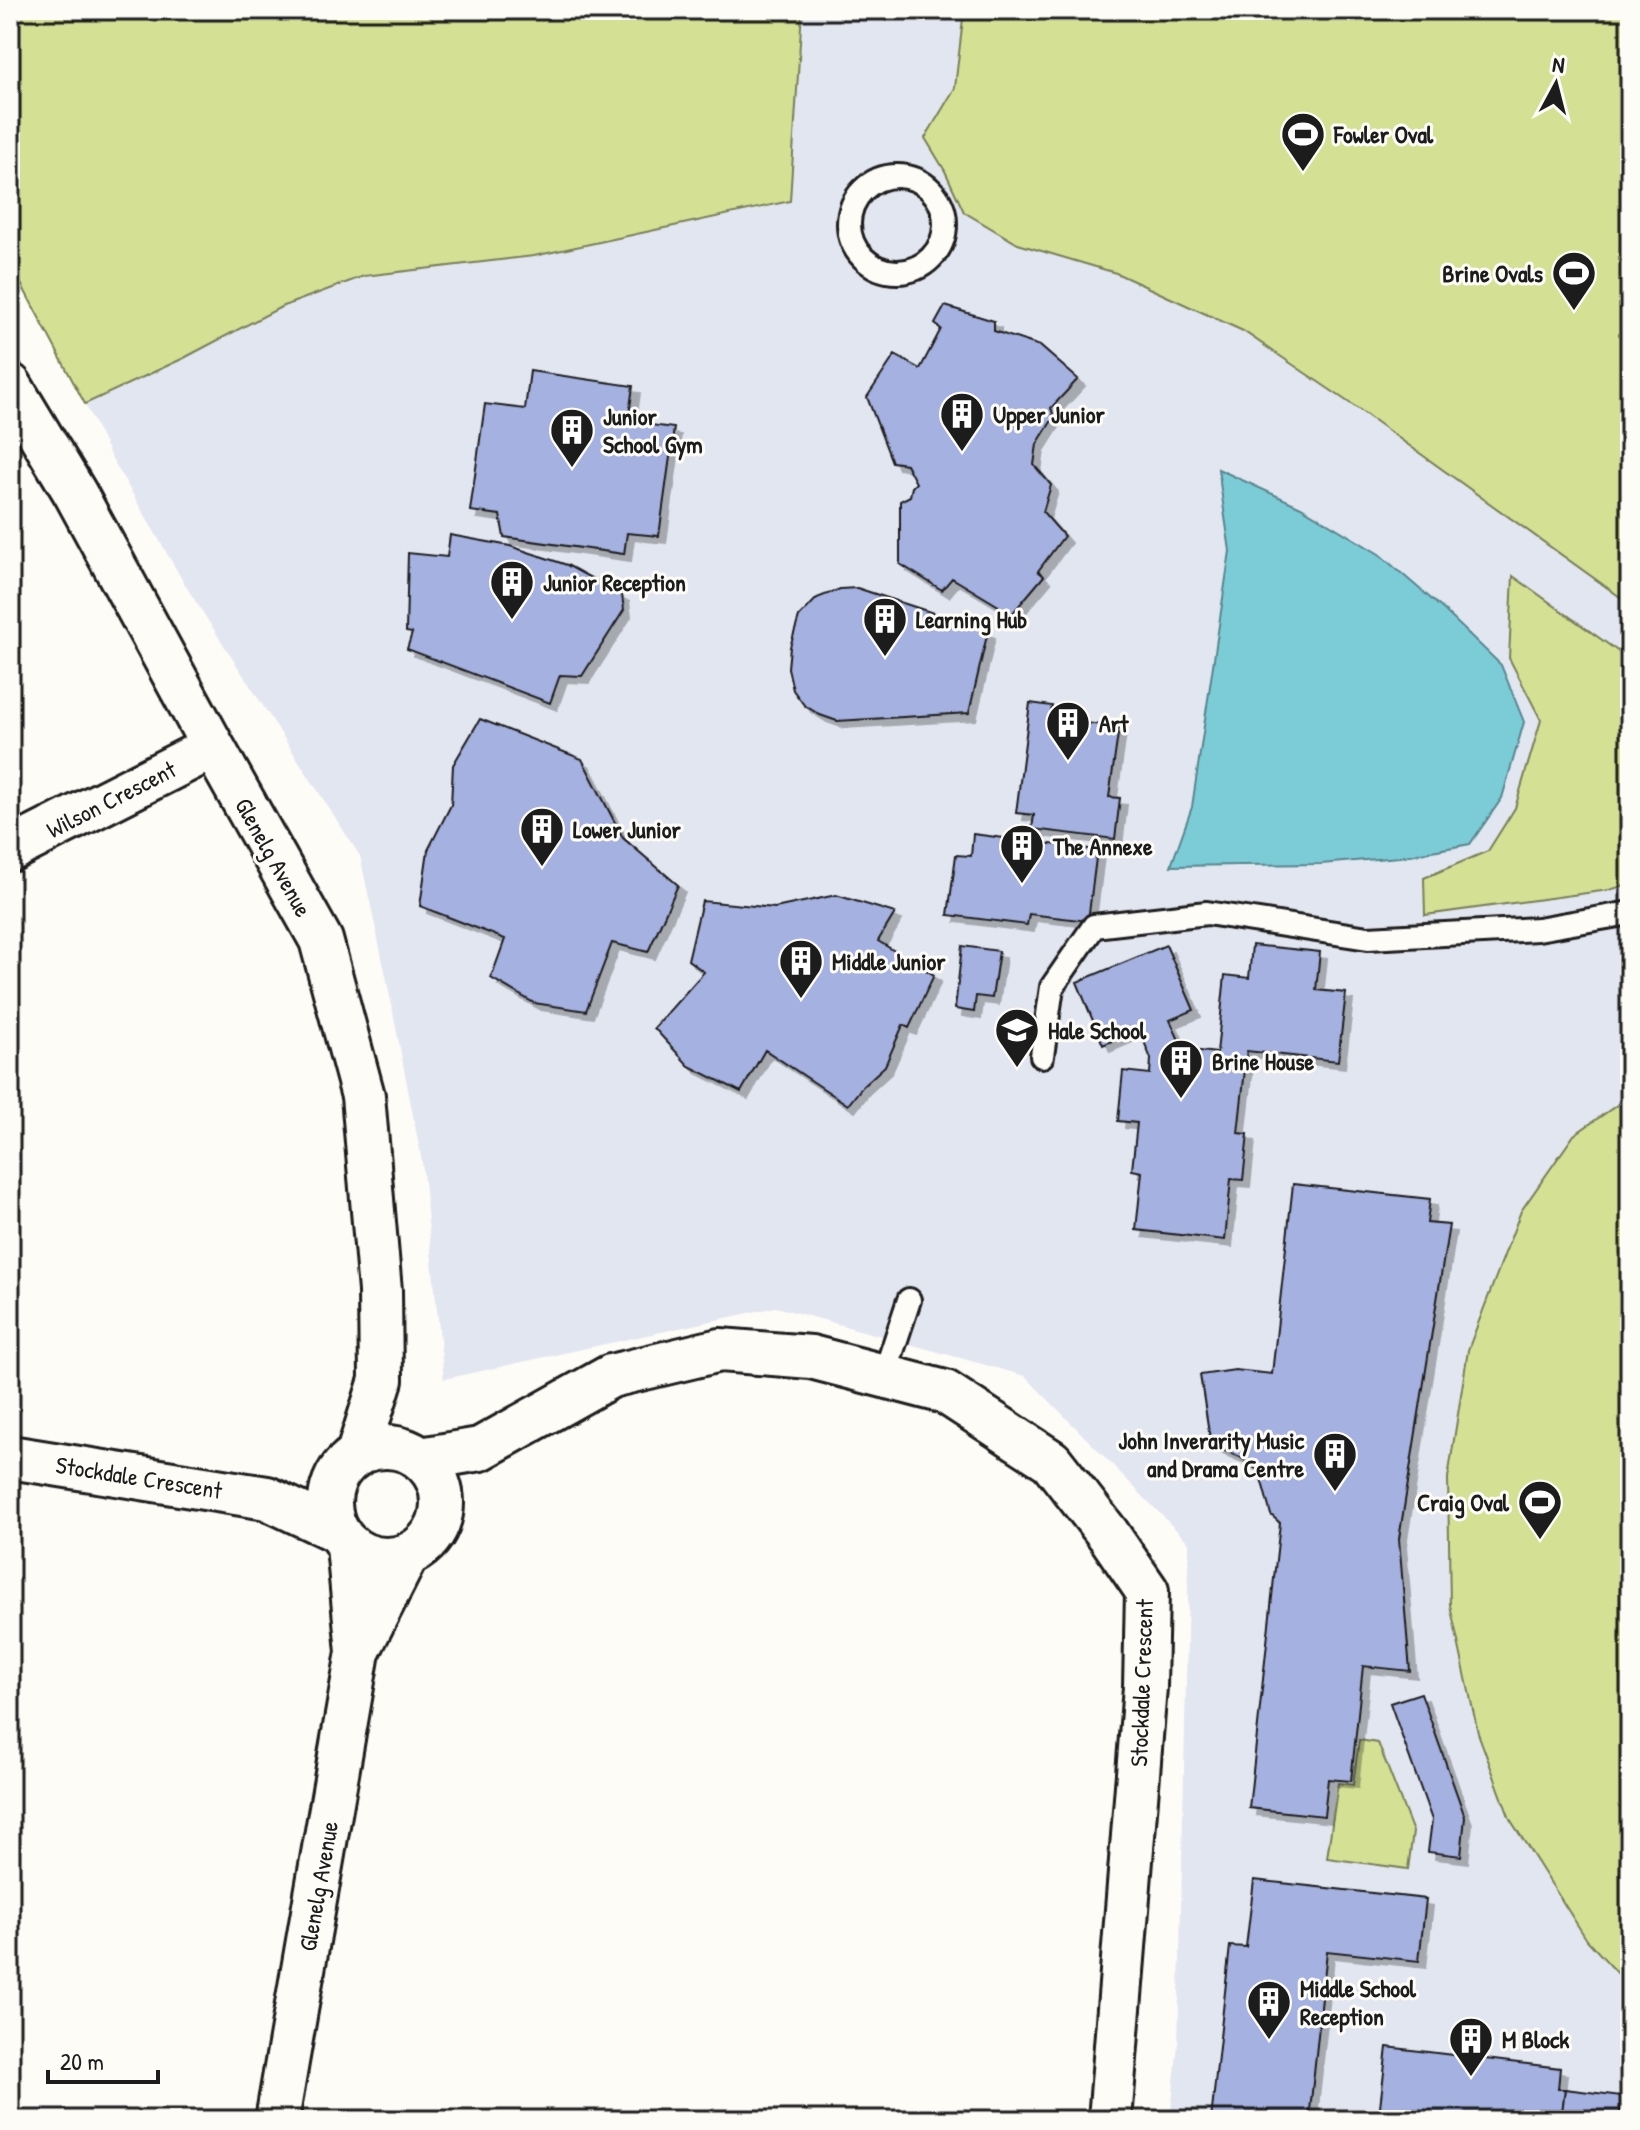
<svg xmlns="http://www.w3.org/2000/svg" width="1640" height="2130" viewBox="0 0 1640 2130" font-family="'Patrick Hand',sans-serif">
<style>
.built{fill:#e2e6f0}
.green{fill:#d4e194;stroke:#787e58;stroke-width:2}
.water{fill:#7cccd8;stroke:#56868d;stroke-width:2}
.building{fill:#a4b1e1;stroke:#1c1c1c;stroke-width:2;filter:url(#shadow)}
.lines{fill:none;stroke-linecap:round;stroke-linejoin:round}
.service-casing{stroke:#1c1c1c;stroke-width:28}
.minor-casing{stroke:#1c1c1c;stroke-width:48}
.service{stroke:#fdfcf7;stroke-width:22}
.minor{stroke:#fdfcf7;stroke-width:42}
.labels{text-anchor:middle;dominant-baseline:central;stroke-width:6;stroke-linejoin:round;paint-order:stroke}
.poi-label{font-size:24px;font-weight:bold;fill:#1c1c1c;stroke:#fdfcf7;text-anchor:start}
.street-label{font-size:24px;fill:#1c1c1c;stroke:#fdfcf7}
</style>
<defs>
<filter id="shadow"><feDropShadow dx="7" dy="7" stdDeviation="0" flood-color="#0004"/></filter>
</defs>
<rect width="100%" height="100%" fill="#fdfcf7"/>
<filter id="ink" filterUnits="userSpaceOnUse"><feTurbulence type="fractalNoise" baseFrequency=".0125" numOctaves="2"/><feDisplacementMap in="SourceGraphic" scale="16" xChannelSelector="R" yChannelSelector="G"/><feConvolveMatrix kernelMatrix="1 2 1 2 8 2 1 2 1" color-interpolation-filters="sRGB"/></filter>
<g filter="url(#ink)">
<path class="built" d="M 10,10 L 1630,10 L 1630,2120 L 1170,2120 L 1178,2044 L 1189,1543 L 1025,1376 L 776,1307 L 444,1379 L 422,1162 L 386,976 L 360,856 L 187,588 L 110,455 L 85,404 L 10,263 Z"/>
<path class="green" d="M 10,10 L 802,10 L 790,201 L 534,256 L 364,276 L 281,307 L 184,358 L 85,404 L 10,263 Z
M 964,10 L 1630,10 L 1630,604 L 1354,406 L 1243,331 L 1116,273 L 1018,244 L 964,212 L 945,171 L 925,138 L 955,88 Z
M 1513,576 L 1630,660 L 1630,884 L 1609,890 L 1425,915 L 1424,878 L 1488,851 L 1515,808 L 1541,720 L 1509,658 Z
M 1630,1096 L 1630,1987 L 1587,1940 L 1510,1819 L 1478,1733 L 1450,1605 L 1448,1478 L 1468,1350 L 1521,1211 L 1574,1135 Z
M 1359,1740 L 1378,1743 L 1413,1832 L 1408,1869 L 1327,1858 L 1338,1783 L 1353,1785 Z"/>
<path class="water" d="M 1218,469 L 1301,507 L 1379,554 L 1444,610 L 1501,665 L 1524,722 L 1502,798 L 1470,844 L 1399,857 L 1321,864 L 1171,866 L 1192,807 L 1230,551 Z"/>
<path class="building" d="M 945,306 L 994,321 L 994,331 L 1040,346 L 1078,379 L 1051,408 L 1054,417 L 1037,444 L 1034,465 L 1051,485 L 1043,512 L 1064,536 L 1038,571 L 1044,576 L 1012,614 L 952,578 L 942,590 L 900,564 L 900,501 L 910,496 L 912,487 L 916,483 L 906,464 L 892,462 L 867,397 L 895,355 L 920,369 L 941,329 L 935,324 Z
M 530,371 L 633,386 L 628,422 L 674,428 L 659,536 L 627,533 L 624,554 L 504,537 L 500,515 L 470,511 L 485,404 L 525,409 Z
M 450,535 L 510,546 L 567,565 L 622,595 L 624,610 L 582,676 L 560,675 L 550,703 L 407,649 L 412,633 L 406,632 L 408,553 L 447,557 Z
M 857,588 L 988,631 L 969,713 L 837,721 L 820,715 L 804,705 L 793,690 L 788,668 L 790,647 L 799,617 L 817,598 L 840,589 Z
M 1030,703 L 1052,706 L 1050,719 L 1119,727 L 1109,797 L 1120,798 L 1115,839 L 1032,829 L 1034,815 L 1016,813 Z
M 480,719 L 582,759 L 623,838 L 678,885 L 648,952 L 612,943 L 586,1011 L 534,1003 L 491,978 L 505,939 L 420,906 L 428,850 L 451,805 L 453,765 Z
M 973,834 L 1097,850 L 1088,921 L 1029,914 L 1027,925 L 948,915 L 956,855 L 971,856 Z
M 836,895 L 895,913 L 878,941 L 934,975 L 909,1028 L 903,1025 L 885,1066 L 863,1086 L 848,1105 L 765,1050 L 741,1092 L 689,1066 L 654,1028 L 704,972 L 688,960 L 702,901 L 775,908 Z
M 1166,945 L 1194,1010 L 1170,1020 L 1183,1049 L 1217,1053 L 1225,975 L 1249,978 L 1252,945 L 1320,952 L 1316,990 L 1346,993 L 1338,1061 L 1247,1051 L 1238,1133 L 1248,1134 L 1243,1180 L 1231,1179 L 1225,1240 L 1136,1230 L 1142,1172 L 1132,1170 L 1137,1123 L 1118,1121 L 1123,1071 L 1150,1074 L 1151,1059 L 1139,1029 L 1103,1045 L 1077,982 Z
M 962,946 L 999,951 L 992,998 L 976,996 L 974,1012 L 955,1009 Z
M 1293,1184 L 1430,1199 L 1427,1223 L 1449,1225 L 1399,1539 L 1410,1671 L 1363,1666 L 1351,1781 L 1328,1779 L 1324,1816 L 1249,1808 L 1280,1523 L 1271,1515 L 1259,1471 L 1240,1457 L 1211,1445 L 1200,1375 L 1235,1370 L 1272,1374 Z
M 1421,1693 L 1465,1817 L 1461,1856 L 1428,1852 L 1432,1820 L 1390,1703 Z
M 1254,1880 L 1426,1899 L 1419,1961 L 1327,1951 L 1309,2120 L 1211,2120 L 1230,1946 L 1246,1947 Z
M 1387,2047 L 1560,2068 L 1558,2089 L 1565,2089 L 1561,2120 L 1421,2120 L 1379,2115 Z
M 1565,2089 L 1622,2096 L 1619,2119 L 1625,2120 L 1561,2120 Z"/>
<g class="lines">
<g class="service-casing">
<path id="service" d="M849 224a48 48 0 1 1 96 0a48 48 0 1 1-96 0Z
M 1042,1056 L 1052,987 L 1094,926 L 1207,913 L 1368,938 L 1538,929 L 1630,913
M 884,1376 L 909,1300"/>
</g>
<g class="minor-casing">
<path id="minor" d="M 10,385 L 75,493 L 213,747 L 321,940 L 363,1096 L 380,1291 L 381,1380 L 358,1453
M 10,850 L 213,747
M330 1503a56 56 0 1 1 112 0a56 56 0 1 1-112 0Z
M 10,1457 L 267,1498 L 337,1531
M 421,1459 L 480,1449 L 611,1376 L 720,1350 L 811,1357 L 945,1392 L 1051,1461 L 1108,1534 L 1147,1591 L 1145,1687 L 1110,2120
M 358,1652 L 407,1555
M 277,2120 L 358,1652 L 348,1546"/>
</g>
<use href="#service" class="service"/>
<use href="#minor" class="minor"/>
</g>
</g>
<defs>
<g id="stadium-pin" transform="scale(2.3)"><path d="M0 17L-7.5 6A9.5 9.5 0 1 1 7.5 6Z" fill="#1c1c1c" stroke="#fdfcf7"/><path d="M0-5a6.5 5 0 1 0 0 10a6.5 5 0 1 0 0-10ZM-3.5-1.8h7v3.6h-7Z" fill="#fff"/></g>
<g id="building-pin" transform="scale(2.3)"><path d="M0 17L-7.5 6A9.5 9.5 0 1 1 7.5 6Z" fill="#1c1c1c" stroke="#fdfcf7"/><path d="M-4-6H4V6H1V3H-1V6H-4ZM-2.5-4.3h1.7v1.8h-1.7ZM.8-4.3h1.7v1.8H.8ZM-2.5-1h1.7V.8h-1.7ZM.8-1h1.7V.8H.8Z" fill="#fff"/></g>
<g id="school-pin" transform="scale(2.3)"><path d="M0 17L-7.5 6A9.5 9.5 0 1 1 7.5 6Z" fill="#1c1c1c" stroke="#fdfcf7"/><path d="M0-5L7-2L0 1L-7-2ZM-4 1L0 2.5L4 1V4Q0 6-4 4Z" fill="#fff"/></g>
</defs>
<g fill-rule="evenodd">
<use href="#stadium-pin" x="1303" y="134"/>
<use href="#stadium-pin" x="1574" y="273"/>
<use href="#building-pin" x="962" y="414"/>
<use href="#building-pin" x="572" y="430"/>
<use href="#building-pin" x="512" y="582"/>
<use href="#building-pin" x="885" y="619"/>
<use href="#building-pin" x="1068" y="723"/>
<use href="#building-pin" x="542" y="829"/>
<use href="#building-pin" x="1022" y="846"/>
<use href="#building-pin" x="801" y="961"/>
<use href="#school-pin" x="1017" y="1030"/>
<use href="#building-pin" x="1181" y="1061"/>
<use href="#building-pin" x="1335" y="1454"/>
<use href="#stadium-pin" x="1540" y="1502"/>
<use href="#building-pin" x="1269" y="2002"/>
<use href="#building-pin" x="1471" y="2039"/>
</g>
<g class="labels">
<g class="poi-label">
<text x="1334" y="134">Fowler Oval</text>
<text x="1543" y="273" text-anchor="end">Brine Ovals</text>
<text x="993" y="414">Upper Junior</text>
<text x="603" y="416">Junior<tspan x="603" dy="28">School Gym</tspan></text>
<text x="543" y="582">Junior Reception</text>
<text x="916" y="619">Learning Hub</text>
<text x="1099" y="723">Art</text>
<text x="573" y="829">Lower Junior</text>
<text x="1053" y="846">The Annexe</text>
<text x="832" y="961">Middle Junior</text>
<text x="1048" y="1030">Hale School</text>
<text x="1212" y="1061">Brine House</text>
<text x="1304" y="1440" text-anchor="end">John Inverarity Music<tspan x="1304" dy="28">and Drama Centre</tspan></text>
<text x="1509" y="1502" text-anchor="end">Craig Oval</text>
<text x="1300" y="1988">Middle School<tspan x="1300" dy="28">Reception</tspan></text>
<text x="1502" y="2039">M Block</text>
</g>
<g class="street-label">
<text transform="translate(111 799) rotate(-27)">Wilson Crescent</text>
<text transform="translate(274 857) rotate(61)">Glenelg Avenue</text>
<text transform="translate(139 1477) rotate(9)">Stockdale Crescent</text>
<text transform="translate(1141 1683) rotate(-88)">Stockdale Crescent</text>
<text transform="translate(318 1886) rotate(-80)">Glenelg Avenue</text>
</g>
</g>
<rect width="1640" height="2130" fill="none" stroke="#fdfcf7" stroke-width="40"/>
<rect x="20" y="20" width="1600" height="2090" fill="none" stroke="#1c1c1c" stroke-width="3" filter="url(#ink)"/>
<g transform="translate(1556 84) rotate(7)" stroke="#fdfcf7" stroke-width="6" paint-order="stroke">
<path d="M0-6L14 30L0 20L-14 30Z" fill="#1c1c1c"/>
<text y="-12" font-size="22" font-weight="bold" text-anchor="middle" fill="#1c1c1c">N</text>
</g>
<path d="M48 2070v12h110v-12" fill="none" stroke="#1c1c1c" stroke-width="4"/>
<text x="60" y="2070" font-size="24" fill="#1c1c1c" stroke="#fdfcf7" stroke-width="6" paint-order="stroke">20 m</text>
</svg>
